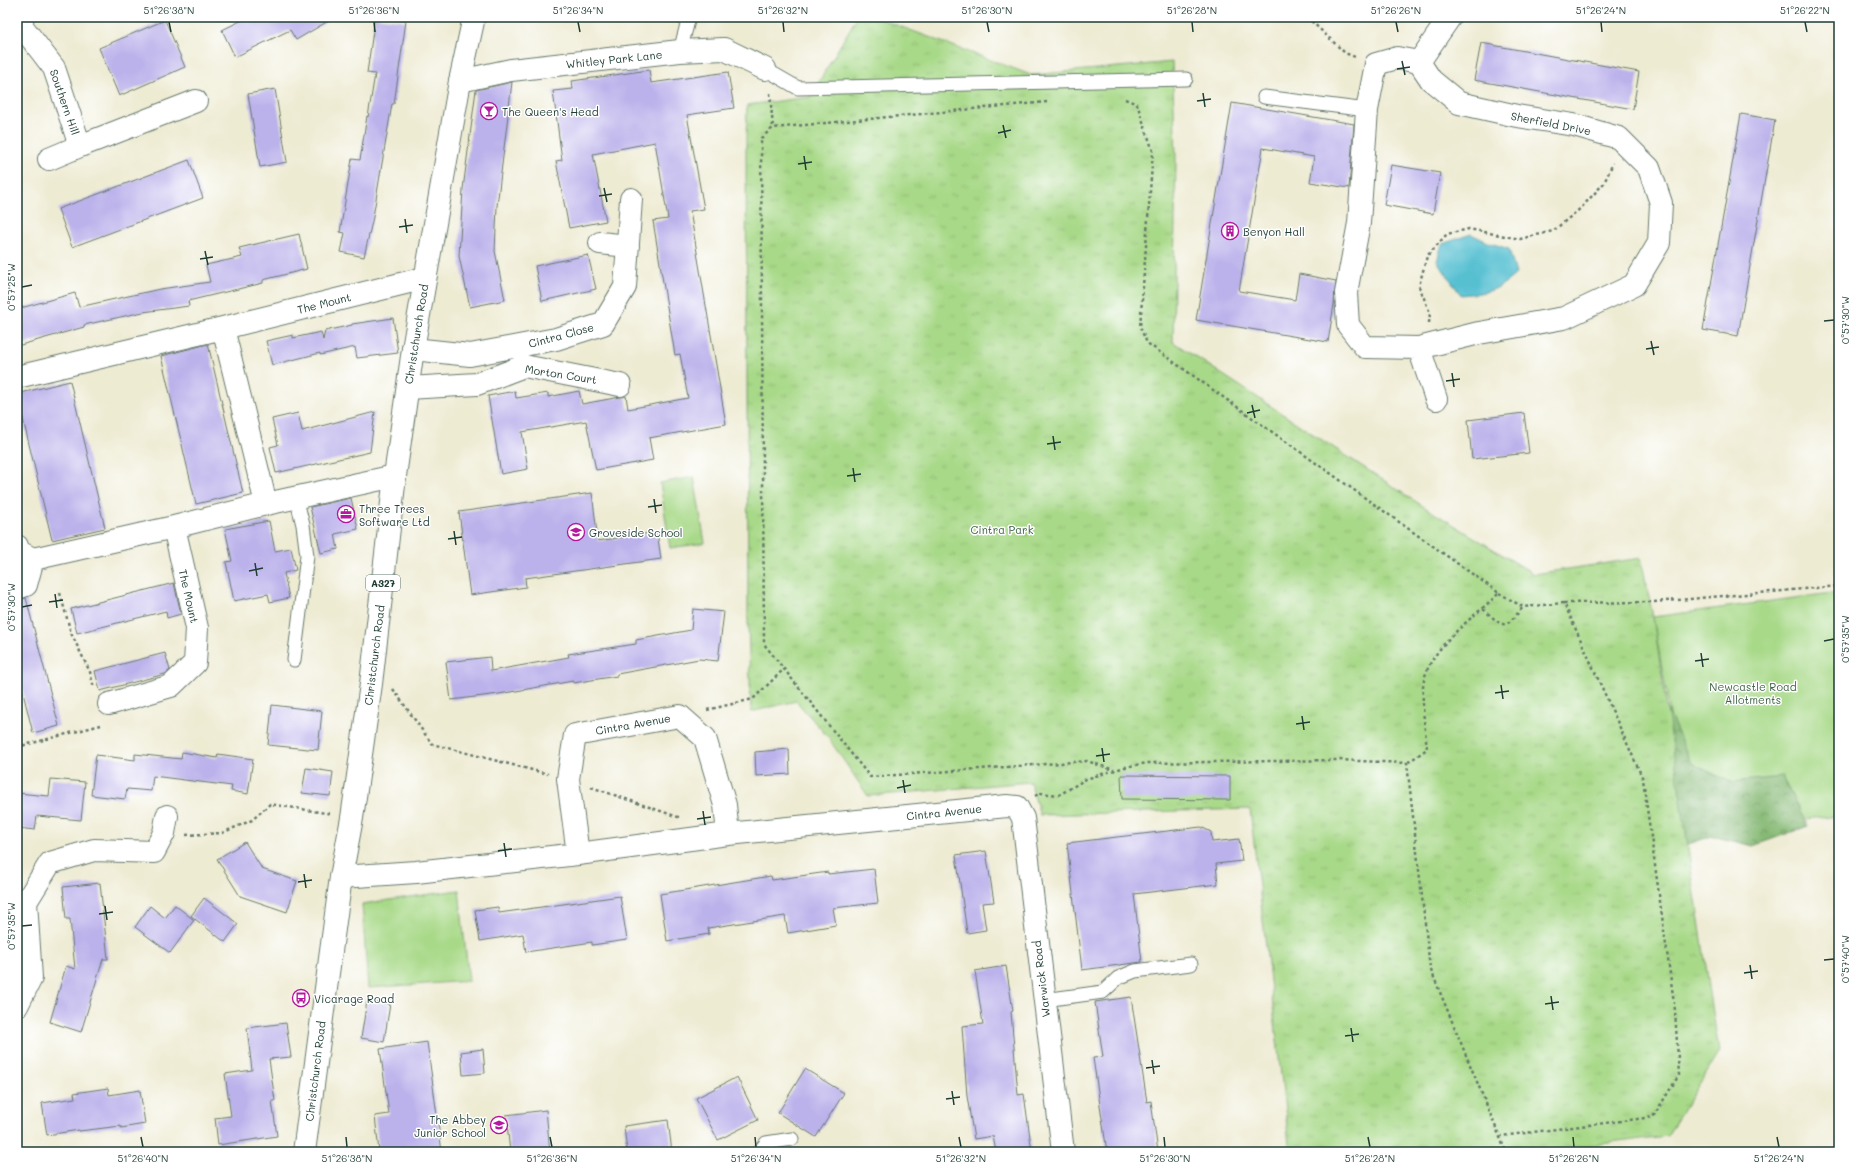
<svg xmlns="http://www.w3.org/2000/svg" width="1856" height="1169" viewBox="0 0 1856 1169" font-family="Mali,sans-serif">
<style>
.green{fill:#a8d988;stroke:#648b5e}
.forest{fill:url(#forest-crowns);stroke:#527b54}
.park{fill:url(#park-tufts);stroke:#648b5e}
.water{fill:#56c0d1;stroke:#3a7e82}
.building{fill:#bcb2eb}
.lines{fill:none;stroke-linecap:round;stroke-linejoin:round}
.service-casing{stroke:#677a6c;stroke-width:15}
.minor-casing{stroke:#677a6c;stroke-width:24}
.tertiary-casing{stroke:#677a6c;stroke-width:24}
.primary-casing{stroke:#677a6c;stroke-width:24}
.path{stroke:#677a6c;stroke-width:2.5;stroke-dasharray:3 3;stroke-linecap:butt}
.service{stroke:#fff;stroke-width:13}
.minor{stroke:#fff;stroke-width:22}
.tertiary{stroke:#fff;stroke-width:22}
.primary{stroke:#fff;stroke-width:22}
.ticks{fill:none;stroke:#1f3d34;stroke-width:1.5}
.labels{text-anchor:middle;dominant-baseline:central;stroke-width:3;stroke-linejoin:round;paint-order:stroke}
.shield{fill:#fff;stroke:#627771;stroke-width:1}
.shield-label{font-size:10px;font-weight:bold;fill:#1f3d34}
.street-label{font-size:11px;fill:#1f3d34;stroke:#fff}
.poi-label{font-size:11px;fill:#1f3d34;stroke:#fff;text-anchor:start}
.park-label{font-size:11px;fill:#416449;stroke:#fff}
.neatline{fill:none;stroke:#1f3d34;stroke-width:1.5}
.ticks-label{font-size:10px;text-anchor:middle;fill:#1f3d34}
</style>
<defs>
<pattern id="forest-crowns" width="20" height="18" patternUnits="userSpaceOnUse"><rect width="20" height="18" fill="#86b974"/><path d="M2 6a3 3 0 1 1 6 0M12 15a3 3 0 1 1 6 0" fill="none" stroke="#6d9860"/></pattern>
<pattern id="park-tufts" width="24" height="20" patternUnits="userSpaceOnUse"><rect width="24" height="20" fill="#a8d988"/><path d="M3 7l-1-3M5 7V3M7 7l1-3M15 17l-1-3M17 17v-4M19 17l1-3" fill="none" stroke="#90bb76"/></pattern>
</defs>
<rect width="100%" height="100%" fill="#fff"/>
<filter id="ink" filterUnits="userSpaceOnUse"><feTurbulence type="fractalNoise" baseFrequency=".025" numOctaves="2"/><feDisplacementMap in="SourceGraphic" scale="8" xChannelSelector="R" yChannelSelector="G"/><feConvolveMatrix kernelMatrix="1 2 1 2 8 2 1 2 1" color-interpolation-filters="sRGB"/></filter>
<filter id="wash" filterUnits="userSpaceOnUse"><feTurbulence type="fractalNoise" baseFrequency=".012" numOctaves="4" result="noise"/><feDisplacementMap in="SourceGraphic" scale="16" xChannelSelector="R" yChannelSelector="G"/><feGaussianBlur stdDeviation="0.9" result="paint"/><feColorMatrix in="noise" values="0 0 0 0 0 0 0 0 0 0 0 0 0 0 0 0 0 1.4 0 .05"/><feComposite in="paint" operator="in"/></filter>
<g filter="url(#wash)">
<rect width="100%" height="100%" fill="#eeebd3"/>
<path class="green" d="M 694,477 L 705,543 L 670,548 L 660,483 Z
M 1839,592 L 1839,815 L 1805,819 L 1689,821 L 1653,617 Z
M 459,890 L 469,981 L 368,988 L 362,904 Z"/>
<path class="forest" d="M 1642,651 L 1691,763 L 1731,782 L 1782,777 L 1808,826 L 1753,846 L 1712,836 L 1677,848 Z"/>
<path class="park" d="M 857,17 L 875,17 L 1031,75 L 1172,62 L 1176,156 L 1173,342 L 1418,503 L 1534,574 L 1641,558 L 1653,617 L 1719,1052 L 1667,1136 L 1535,1152 L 1290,1152 L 1250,809 L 1040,815 L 1030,782 L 868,796 L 827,736 L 796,701 L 751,712 L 748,623 L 746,140 L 747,105 L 810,97 Z"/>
<path class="water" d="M 1471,234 L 1488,242 L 1509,249 L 1516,274 C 1494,293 1489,292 1461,295 L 1437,261 L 1442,244 Z"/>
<g id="blocks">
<path class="building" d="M 249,17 L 335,17 L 296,40 L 290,30 L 235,57 L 222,30 Z
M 375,17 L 406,21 L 394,104 L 392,104 L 373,217 L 364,257 L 341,252 L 345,233 L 340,232 L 352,159 L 360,160 L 367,116 L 368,117 L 375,74 L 367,73 Z
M 165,20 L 185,67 L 119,96 L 99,48 Z
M 1481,43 L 1639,72 L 1633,109 L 1474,80 Z
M 649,70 L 651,83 L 728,72 L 734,108 L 687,115 L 704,209 L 690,211 L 726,424 L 649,438 L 653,460 L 596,470 L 586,421 L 522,432 L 528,469 L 501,474 L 488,396 L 515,391 L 516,398 L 548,393 L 548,397 L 579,391 L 582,404 L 626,396 L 628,409 L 688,398 L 680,354 L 675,355 L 653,221 L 668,219 L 655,142 L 593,154 L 606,221 L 569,228 L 556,161 L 562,160 L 553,91 L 573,89 L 572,81 Z
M 512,82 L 497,206 L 495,251 L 505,300 L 470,307 L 459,256 L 463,189 L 476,90 Z
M 275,89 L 287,162 L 260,167 L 248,94 Z
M 1232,103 L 1354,124 L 1349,188 L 1310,182 L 1314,157 L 1263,148 L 1239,291 L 1295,300 L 1299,274 L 1336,281 L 1334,304 L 1328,342 L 1196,320 Z
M 1741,114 L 1775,120 L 1738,336 L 1703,330 Z
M 189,160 L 203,198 L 72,247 L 58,209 Z
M 1391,165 L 1440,173 L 1433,214 L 1384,205 Z
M 299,234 L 307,269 L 263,280 L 263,283 L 188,301 L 189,306 L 143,312 L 84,325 L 84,327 L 17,346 L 17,309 L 75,293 L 79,307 L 160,289 L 210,282 L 206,265 L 242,257 L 239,248 Z
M 588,255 L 596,289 L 542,301 L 535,266 Z
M 393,318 L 398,353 L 357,358 L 355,347 L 320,355 L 320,353 L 272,365 L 266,341 L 293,335 L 293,338 L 321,332 L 323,340 L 325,331 L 352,325 L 352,324 Z
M 208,344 L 243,493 L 196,504 L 161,356 Z
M 70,381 L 105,528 L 52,540 L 17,394 Z
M 375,412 L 370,452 L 276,473 L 270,447 L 278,445 L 272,419 L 298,413 L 302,431 Z
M 1524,413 L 1529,453 L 1472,459 L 1468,420 Z
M 592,493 L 598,541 L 657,532 L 661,559 L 525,578 L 526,587 L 470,595 L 459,512 Z
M 351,498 L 358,529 L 335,534 L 338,549 L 321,553 L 310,507 Z
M 269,521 L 275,551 L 291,548 L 296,570 L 284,573 L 289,598 L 270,602 L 268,594 L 234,601 L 226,562 L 232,561 L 225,529 Z
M 174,583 L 181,614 L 167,618 L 166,611 L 77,633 L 71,609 Z
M 26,598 L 59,726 L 33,733 L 17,669 L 17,600 Z
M 693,609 L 724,612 L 718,661 L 699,659 L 617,674 L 617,676 L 573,683 L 573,681 L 499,694 L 451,700 L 446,662 L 490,657 L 491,671 L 569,657 L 568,654 L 636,644 L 636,640 L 691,630 Z
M 165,653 L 170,670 L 165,674 L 100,691 L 95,671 Z
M 272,705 L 322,711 L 318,750 L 268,745 Z
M 789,749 L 790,774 L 756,776 L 755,752 Z
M 182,752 L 217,758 L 218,754 L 253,759 L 248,794 L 231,791 L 232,786 L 153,776 L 151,791 L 127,789 L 125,799 L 91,795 L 96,755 L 135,760 L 135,754 L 181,759 Z
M 306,768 L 333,772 L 330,796 L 302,793 Z
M 1121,775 L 1230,776 L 1230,800 L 1122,799 Z
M 51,779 L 85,782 L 81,820 L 37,816 L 35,830 L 17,828 L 19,814 L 17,813 L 17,793 L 49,796 Z
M 1201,827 L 1211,832 L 1212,842 L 1239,839 L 1242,861 L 1216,864 L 1218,884 L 1134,894 L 1142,962 L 1082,970 L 1067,843 Z
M 245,842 L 262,869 L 297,881 L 287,912 L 240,896 L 217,859 Z
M 986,851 L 994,902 L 982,903 L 986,930 L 967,933 L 956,855 Z
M 874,869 L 878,903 L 833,908 L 836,925 L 788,933 L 785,916 L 708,928 L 709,934 L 667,941 L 660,894 L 771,876 L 772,880 L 828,872 L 828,874 Z
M 100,883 L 108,959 L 103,959 L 81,1032 L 50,1022 L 66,966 L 75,969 L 70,919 L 66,919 L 63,887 Z
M 620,896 L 627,940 L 592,945 L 592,942 L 526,952 L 523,934 L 480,941 L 475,910 L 498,907 L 499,913 Z
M 204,898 L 238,924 L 225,942 L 191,916 Z
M 175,905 L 194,920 L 170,953 L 135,927 L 150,906 L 165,918 Z
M 1006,966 L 1013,1011 L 1011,1012 L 1018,1095 L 1024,1094 L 1032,1152 L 996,1152 L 993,1136 L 974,1139 L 967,1096 L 962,1026 L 983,1024 L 975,971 Z
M 1131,997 L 1147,1102 L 1151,1101 L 1158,1152 L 1107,1152 L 1093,1058 L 1103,1057 L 1095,1002 Z
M 367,1001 L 390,1004 L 384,1042 L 361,1038 Z
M 286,1023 L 291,1057 L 269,1059 L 275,1101 L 272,1101 L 277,1136 L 218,1145 L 215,1118 L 231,1116 L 225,1074 L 252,1070 L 247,1028 Z
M 427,1042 L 442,1152 L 379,1152 L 375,1116 L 389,1114 L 380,1049 Z
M 483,1049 L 485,1073 L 463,1075 L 461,1052 Z
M 805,1069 L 844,1093 L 816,1137 L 778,1113 Z
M 737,1077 L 758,1120 L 718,1140 L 696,1098 Z
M 108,1088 L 109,1095 L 140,1090 L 145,1124 L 121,1128 L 121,1126 L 79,1131 L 79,1130 L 47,1135 L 42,1103 L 75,1098 L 74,1093 Z
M 546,1110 L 550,1152 L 510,1152 L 506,1115 Z
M 668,1120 L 672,1152 L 627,1152 L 624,1126 Z"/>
</g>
</g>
<g filter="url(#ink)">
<use href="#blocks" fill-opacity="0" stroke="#677a6c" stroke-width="1"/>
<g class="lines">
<g class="service-casing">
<path id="service" d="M 680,51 L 689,17
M 765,69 L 798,88 L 1186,79
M 1264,97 L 1367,110
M 294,660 L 307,556 L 303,525 L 296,497
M 1044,1000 L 1103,992 L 1118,978 L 1135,971 L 1191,964
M 759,1152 L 766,1143 L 792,1139"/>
</g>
<g class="minor-casing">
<path id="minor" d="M 18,21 L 54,68 L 80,146 L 49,159
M 1397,58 L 1419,62 L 1431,80 L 1459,103 L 1517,116 L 1574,125 L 1619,138 L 1649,168 L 1661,203 L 1659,243 L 1634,285 L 1564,318 L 1479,333 L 1419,348 L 1365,347 L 1348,325 L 1346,293 L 1359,223 L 1367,110 L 1376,64 Z
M 1419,62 L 1450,17
M 460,81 L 511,70 L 680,51 L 724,49 L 765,69
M 80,146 L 196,101
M 600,243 L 628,246
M 1419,348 L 1436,399
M 413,349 L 470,355 L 556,339 L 603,324 L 625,287 L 631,199
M 17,377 L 223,328
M 408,388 L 477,384 L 524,366 L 620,385
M 266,504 L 395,476
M 17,546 L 18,551 L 33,559 L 174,527 L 266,504 L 223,328 L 425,278
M 17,588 L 26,585 L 33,559
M 109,704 L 171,686 L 195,663 L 197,628 L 174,527
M 578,854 L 568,779 L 575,735 L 680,716 L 705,738 L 725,805 L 728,834
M 341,877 L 416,872 L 578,854 L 728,834 L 1007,806 L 1017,807 L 1023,818 L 1063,1152
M 17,1006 L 31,978 L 26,902 L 50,863 L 94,850 L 154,852 L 164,833 L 167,816"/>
</g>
<g class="tertiary-casing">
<path id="tertiary" d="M 17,21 L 23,17"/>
</g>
<g class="primary-casing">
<path id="primary" d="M 304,1152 L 341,877 L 352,818 L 371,684 L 395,476 L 413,349 L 460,81 L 474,17"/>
</g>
<path class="path" d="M 1307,17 L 1345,53 L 1355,57
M 770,93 L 773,128
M 1125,99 L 1137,104 L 1153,151 L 1140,327 L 1147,343 L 1499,593 C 1474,618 1425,649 1423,688 C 1422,708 1425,729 1427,749 L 1407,763
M 1047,102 L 773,128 L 761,138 L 764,644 L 870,777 L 1087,761 L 1114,770
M 1429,323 L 1430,313 L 1419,286 L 1427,256 L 1447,234 L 1469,229 L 1520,239 L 1553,231 L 1581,208 L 1604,183 L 1613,163
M 60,593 L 71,633 L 90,672 L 94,688
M 1499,593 L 1523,607 L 1564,603 L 1643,779 L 1675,1010 L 1679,1075 L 1653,1117 L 1501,1136
M 1564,603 L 1654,602 L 1839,586
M 1483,609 C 1505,628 1503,631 1523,607
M 393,689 L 432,744 L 548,774
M 707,710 L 753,699 L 784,669
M 17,747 L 101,725
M 591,787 L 681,818
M 1035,796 L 1040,793 L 1059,795 L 1086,779 L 1125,767 L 1147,763 L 1337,760 L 1407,763 L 1430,968 L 1506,1152
M 186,835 L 222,833 L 252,820 L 270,804 L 332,814"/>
<use href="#service" class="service"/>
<use href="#minor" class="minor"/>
<use href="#tertiary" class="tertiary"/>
<use href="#primary" class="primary"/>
</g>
</g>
<path class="ticks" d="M 169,22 L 171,32M 374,22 L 375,32M 578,22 L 580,32M 783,22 L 784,32M 987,22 L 989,32M 1192,22 L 1193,32M 1396,22 L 1398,32M 1601,22 L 1602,32M 1805,22 L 1807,32M 1402,61 L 1405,75M 1397,69 L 1410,67M 1203,93 L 1205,107M 1197,101 L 1211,99M 1003,125 L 1006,138M 998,133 L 1011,130M 804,156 L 806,170M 798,164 L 812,162M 604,188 L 607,202M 599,196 L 612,194M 405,219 L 407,233M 399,227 L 413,225M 205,251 L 208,265M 200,259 L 213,257M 22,287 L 32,285M 1824,321 L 1834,320M 1651,341 L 1654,355M 1646,349 L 1659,347M 1452,373 L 1454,387M 1446,381 L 1460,379M 1252,405 L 1255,418M 1247,413 L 1260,410M 1053,436 L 1055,450M 1047,444 L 1061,442M 853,468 L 855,482M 847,476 L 861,474M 654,499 L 656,513M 648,507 L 662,505M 454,531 L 456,545M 448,539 L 462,537M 255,563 L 257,576M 249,571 L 263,568M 55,594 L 57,608M 49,602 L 63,600M 22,607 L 32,605M 1824,641 L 1834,639M 1701,653 L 1703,667M 1695,661 L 1709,659M 1501,685 L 1503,699M 1495,693 L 1509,691M 1302,716 L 1304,730M 1296,724 L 1310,722M 1102,748 L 1104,762M 1096,756 L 1110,754M 903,780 L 905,793M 897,788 L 911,785M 703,811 L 705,825M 697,819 L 711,817M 504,843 L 506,857M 498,851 L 512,849M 304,874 L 306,888M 298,882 L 312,880M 105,906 L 107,920M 99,914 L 113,912M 22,926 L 32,925M 1824,960 L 1834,959M 1750,965 L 1752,979M 1744,973 L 1758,971M 1551,996 L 1553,1010M 1545,1004 L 1559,1002M 1351,1028 L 1353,1042M 1345,1036 L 1359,1034M 1152,1060 L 1154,1074M 1146,1068 L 1160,1066M 952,1091 L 954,1105M 946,1099 L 960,1097M 141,1137 L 143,1147M 346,1137 L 347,1147M 550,1137 L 552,1147M 755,1137 L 756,1147M 959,1137 L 961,1147M 1164,1137 L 1165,1147M 1368,1137 L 1370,1147M 1573,1137 L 1574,1147M 1777,1137 L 1779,1147"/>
<defs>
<g id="bar-ring" transform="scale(0.9)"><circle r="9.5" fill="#fff" stroke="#b5179e" stroke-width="1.5"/><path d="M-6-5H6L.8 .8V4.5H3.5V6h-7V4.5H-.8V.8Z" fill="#b5179e"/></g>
<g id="building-ring" transform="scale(0.9)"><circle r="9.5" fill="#fff" stroke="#b5179e" stroke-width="1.5"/><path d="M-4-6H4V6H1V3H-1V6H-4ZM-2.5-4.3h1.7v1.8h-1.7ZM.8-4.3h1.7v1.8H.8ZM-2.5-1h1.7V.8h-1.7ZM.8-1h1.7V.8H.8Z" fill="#b5179e"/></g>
<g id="office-ring" transform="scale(0.9)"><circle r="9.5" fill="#fff" stroke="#b5179e" stroke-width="1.5"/><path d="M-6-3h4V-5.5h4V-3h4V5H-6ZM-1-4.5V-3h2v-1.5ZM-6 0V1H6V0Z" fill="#b5179e"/></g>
<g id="school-ring" transform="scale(0.9)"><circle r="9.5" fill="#fff" stroke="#b5179e" stroke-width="1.5"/><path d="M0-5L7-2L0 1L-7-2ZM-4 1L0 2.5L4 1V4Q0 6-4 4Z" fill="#b5179e"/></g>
<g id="bus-ring" transform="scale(0.9)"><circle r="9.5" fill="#fff" stroke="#b5179e" stroke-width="1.5"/><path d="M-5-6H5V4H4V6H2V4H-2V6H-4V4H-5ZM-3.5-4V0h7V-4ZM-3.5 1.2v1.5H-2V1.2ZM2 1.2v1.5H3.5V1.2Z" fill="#b5179e"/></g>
</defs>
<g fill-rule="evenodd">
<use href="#bar-ring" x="489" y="111"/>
<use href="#building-ring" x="1230" y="231"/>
<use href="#office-ring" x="346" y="514"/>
<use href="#school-ring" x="576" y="532"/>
<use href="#bus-ring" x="301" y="998"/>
<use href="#school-ring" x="499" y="1125"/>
</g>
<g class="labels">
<rect class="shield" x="366" y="575" width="34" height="16" rx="3"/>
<g class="shield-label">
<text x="383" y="583">A327</text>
</g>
<g class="street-label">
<text transform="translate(614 59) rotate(-6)">Whitley Park Lane</text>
<text transform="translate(65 102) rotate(71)">Southern Hill</text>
<text transform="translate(1551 123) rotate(11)">Sherfield Drive</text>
<text transform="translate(324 303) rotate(-14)">The Mount</text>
<text transform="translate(416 334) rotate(-81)">Christchurch Road</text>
<text transform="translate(561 335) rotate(-15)">Cintra Close</text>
<text transform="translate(561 374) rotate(9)">Morton Court</text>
<text transform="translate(189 596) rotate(77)">The Mount</text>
<text transform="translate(374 655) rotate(-83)">Christchurch Road</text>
<text transform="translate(633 724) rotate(-10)">Cintra Avenue</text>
<text transform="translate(944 812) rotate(-6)">Cintra Avenue</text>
<text transform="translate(1041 979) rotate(-97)">Warwick Road</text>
<text transform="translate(315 1071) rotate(-83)">Christchurch Road</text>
</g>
<g class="poi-label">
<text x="502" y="111">The Queen's Head</text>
<text x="1243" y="231">Benyon Hall</text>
<text x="359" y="508">Three Trees<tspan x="359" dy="13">Software Ltd</tspan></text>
<text x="589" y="532">Groveside School</text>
<text x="314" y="998">Vicarage Road</text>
<text x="486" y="1119" text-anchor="end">The Abbey<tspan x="486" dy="13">Junior School</tspan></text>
</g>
<g class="park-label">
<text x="1002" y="529">Cintra Park</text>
<text x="1753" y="686">Newcastle Road<tspan x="1753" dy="13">Allotments</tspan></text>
</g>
</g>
<rect width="1856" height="1169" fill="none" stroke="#fff" stroke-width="44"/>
<rect x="22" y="22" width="1812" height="1125" class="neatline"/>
<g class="ticks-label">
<text x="169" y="14">51°26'38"N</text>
<text x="374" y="14">51°26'36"N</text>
<text x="578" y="14">51°26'34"N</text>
<text x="783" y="14">51°26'32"N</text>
<text x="987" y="14">51°26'30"N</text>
<text x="1192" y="14">51°26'28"N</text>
<text x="1396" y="14">51°26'26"N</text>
<text x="1601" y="14">51°26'24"N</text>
<text x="1805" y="14">51°26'22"N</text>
<text transform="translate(11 287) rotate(-90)" y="4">0°57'25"W</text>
<text transform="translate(1845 320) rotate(-90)" y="4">0°57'30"W</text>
<text transform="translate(11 607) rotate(-90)" y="4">0°57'30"W</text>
<text transform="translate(1845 639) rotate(-90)" y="4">0°57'35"W</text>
<text transform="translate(11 926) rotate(-90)" y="4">0°57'35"W</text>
<text transform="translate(1845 959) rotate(-90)" y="4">0°57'40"W</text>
<text x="143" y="1162">51°26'40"N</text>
<text x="347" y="1162">51°26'38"N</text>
<text x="552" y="1162">51°26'36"N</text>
<text x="756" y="1162">51°26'34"N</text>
<text x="961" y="1162">51°26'32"N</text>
<text x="1165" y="1162">51°26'30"N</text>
<text x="1370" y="1162">51°26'28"N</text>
<text x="1574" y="1162">51°26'26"N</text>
<text x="1779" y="1162">51°26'24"N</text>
</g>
</svg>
